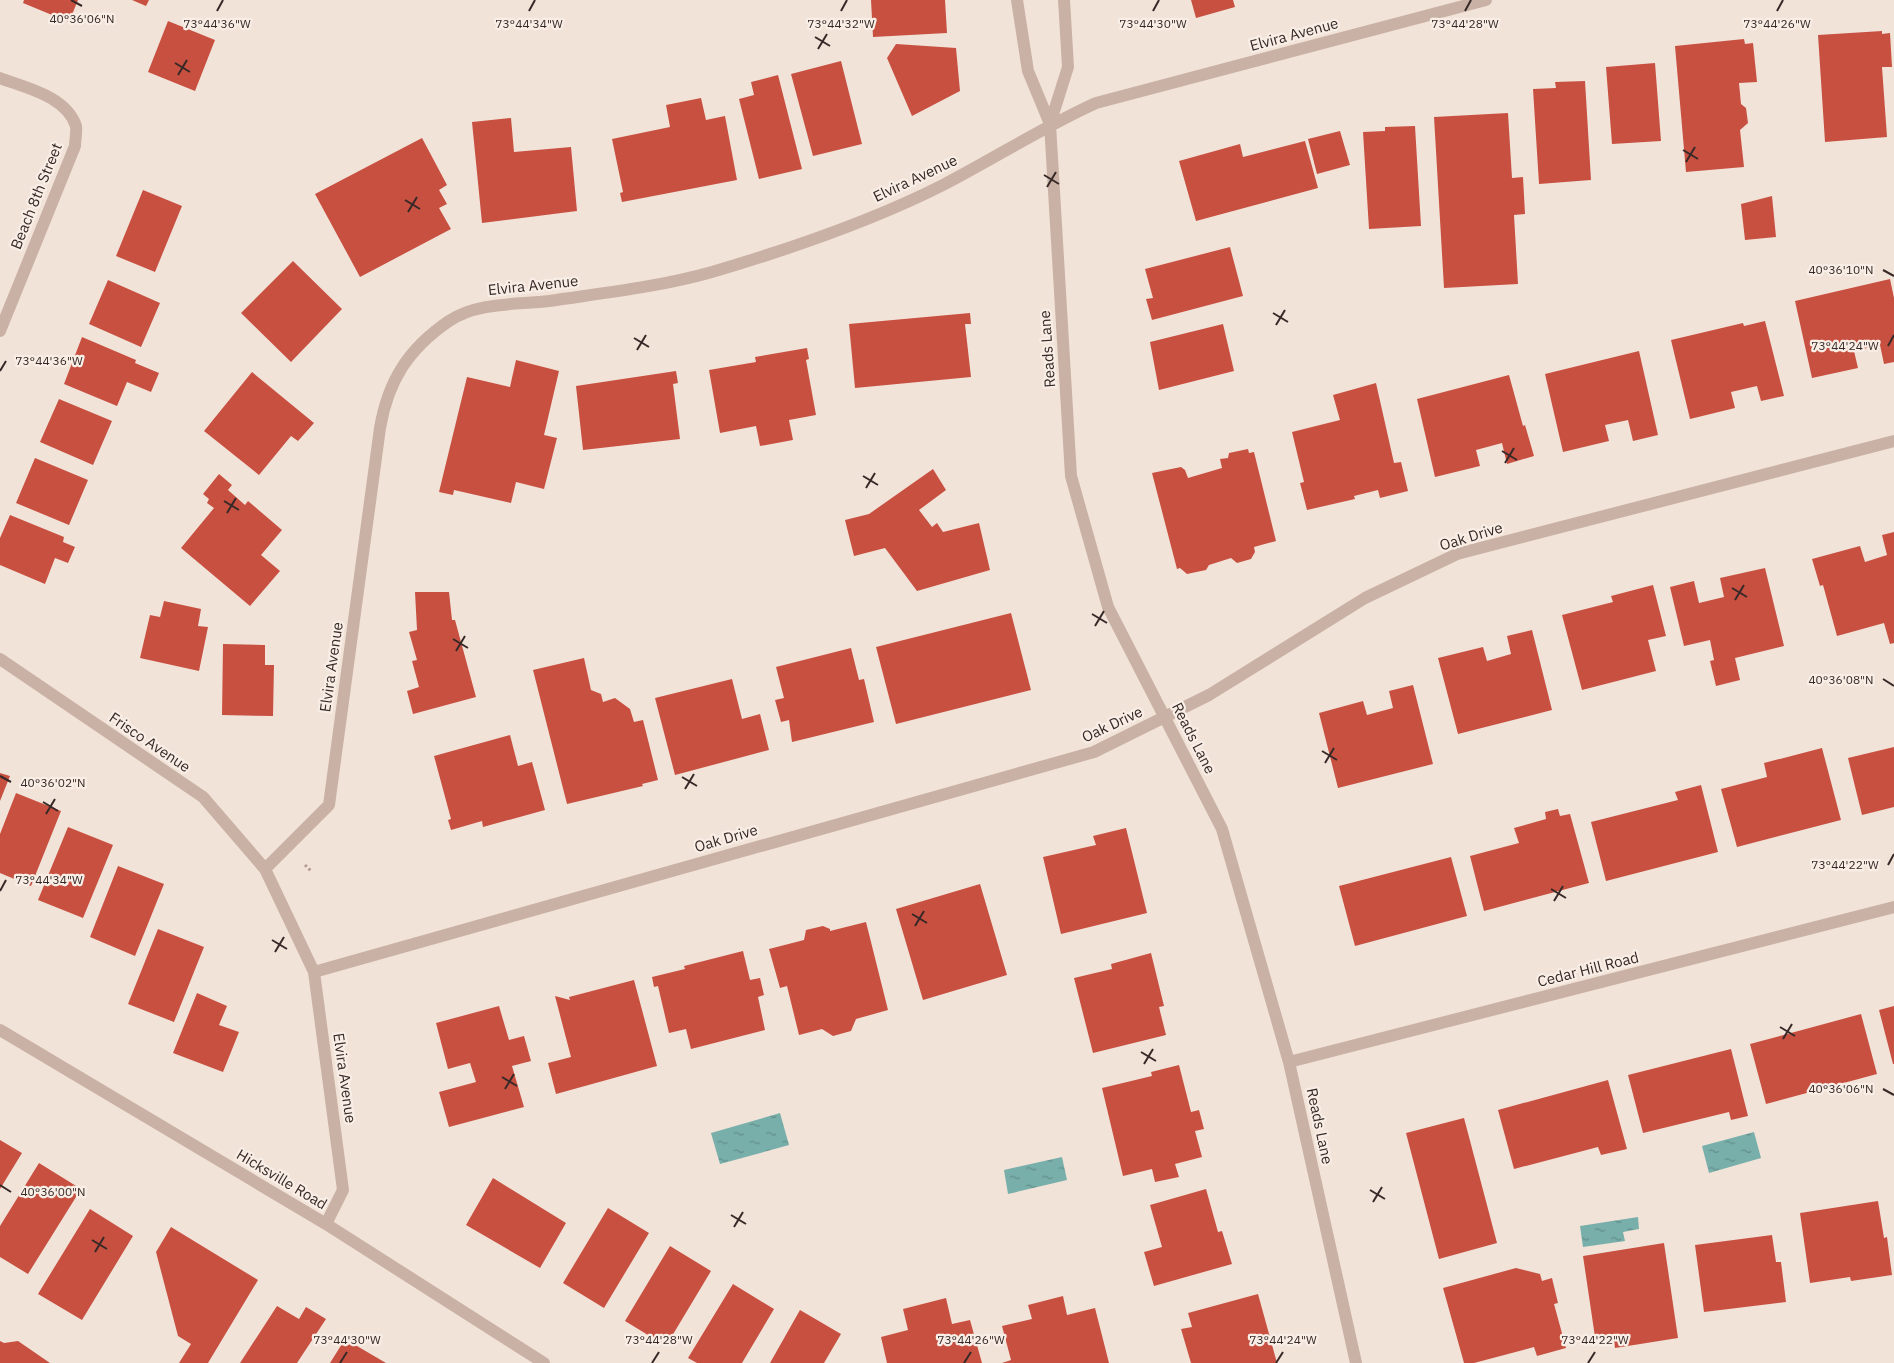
<svg xmlns="http://www.w3.org/2000/svg" width="1894" height="1363" viewBox="0 0 1894 1363" font-family="'IBM Plex Sans',sans-serif">
<style>
.water{fill:url(#water-ripples)}
.building{fill:#c85041}
.lines{fill:none;stroke-linecap:round;stroke-linejoin:round}
.path{stroke:#b69b8f;stroke-width:3;stroke-dasharray:2.5 2.5;stroke-linecap:butt}
.minor{stroke:#cab1a5;stroke-width:12}
.ticks{fill:none;stroke:#362927;stroke-width:2}
.labels{text-anchor:middle;dominant-baseline:central;stroke-width:4.5;stroke-linejoin:round;paint-order:stroke}
.street-label{font-size:15px;fill:#362927;stroke:#f9eee6}
.ticks-label{font-size:12px;text-anchor:middle;fill:#362927;stroke:#f9eee6;stroke-width:4.5;stroke-linejoin:round;paint-order:stroke}
</style>
<defs>
<pattern id="water-ripples" width="26" height="14" patternUnits="userSpaceOnUse" patternTransform="scale(1.25)"><rect width="26" height="14" fill="#78afaa"/><path d="M2 4q2-2 4 0t4 0M15 11q2-2 4 0t4 0" fill="none" stroke="#638e8a"/></pattern>
</defs>
<rect width="100%" height="100%" fill="#f2e3d9"/>
<path class="water" d="M 780,1113 L 789,1145 L 720,1164 L 711,1133 Z
M 1754,1132 L 1761,1158 L 1709,1173 L 1702,1146 Z
M 1062,1157 L 1067,1180 L 1008,1194 L 1004,1170 Z
M 1638,1217 L 1639,1229 L 1623,1232 L 1625,1241 L 1583,1247 L 1580,1226 Z"/>
<path class="building" d="M 24,0 L 78,0 L 69,22 L 23,3 Z
M 132,0 L 149,0 L 146,6 Z
M 871,0 L 945,0 L 947,33 L 873,37 Z
M 1191,0 L 1233,0 L 1235,7 L 1196,18 Z
M 168,21 L 215,40 L 195,91 L 148,72 Z
M 1882,31 L 1882,34 L 1890,33 L 1892,67 L 1882,67 L 1887,137 L 1825,142 L 1818,35 Z
M 1744,39 L 1745,44 L 1753,43 L 1757,82 L 1739,83 L 1741,104 L 1746,108 L 1748,123 L 1740,130 L 1744,167 L 1686,172 L 1675,46 Z
M 896,44 L 956,48 L 960,91 L 912,116 L 887,58 Z
M 841,61 L 862,144 L 813,156 L 791,74 Z
M 1655,63 L 1661,141 L 1612,144 L 1606,67 Z
M 778,75 L 802,169 L 759,179 L 739,99 L 754,95 L 751,82 Z
M 1585,81 L 1591,180 L 1539,184 L 1533,89 L 1556,88 L 1555,82 Z
M 701,98 L 706,120 L 725,116 L 737,180 L 622,202 L 620,193 L 623,192 L 612,139 L 670,127 L 666,105 Z
M 1508,113 L 1512,178 L 1523,177 L 1525,214 L 1514,215 L 1518,284 L 1444,288 L 1434,117 Z
M 511,118 L 514,152 L 571,147 L 577,211 L 482,223 L 472,122 Z
M 1415,126 L 1421,226 L 1369,229 L 1363,132 L 1385,131 L 1385,127 Z
M 1340,131 L 1350,165 L 1317,174 L 1308,139 Z
M 422,138 L 447,185 L 439,190 L 447,204 L 439,208 L 451,229 L 360,277 L 315,194 Z
M 1305,141 L 1318,188 L 1196,221 L 1179,161 L 1240,144 L 1243,157 Z
M 143,190 L 182,206 L 155,272 L 116,256 Z
M 1772,196 L 1776,237 L 1745,240 L 1741,204 Z
M 1230,247 L 1243,296 L 1152,320 L 1146,299 L 1153,298 L 1145,269 Z
M 293,261 L 342,309 L 291,362 L 241,313 Z
M 1890,279 L 1894,298 L 1894,362 L 1884,364 L 1880,345 L 1854,351 L 1858,368 L 1812,378 L 1795,301 Z
M 108,280 L 160,303 L 141,347 L 89,324 Z
M 970,313 L 971,324 L 965,324 L 971,377 L 855,388 L 849,324 Z
M 1765,321 L 1784,396 L 1761,401 L 1757,386 L 1731,392 L 1735,408 L 1690,419 L 1671,340 L 1743,323 L 1744,326 Z
M 1223,324 L 1234,371 L 1159,390 L 1150,342 Z
M 82,337 L 136,360 L 135,363 L 159,373 L 151,392 L 127,382 L 117,406 L 64,384 Z
M 807,348 L 809,359 L 806,360 L 816,415 L 789,420 L 793,440 L 760,446 L 756,426 L 720,433 L 709,370 L 756,362 L 755,357 Z
M 1639,351 L 1658,435 L 1633,441 L 1628,420 L 1605,425 L 1609,441 L 1563,452 L 1545,374 Z
M 516,360 L 559,371 L 544,435 L 557,438 L 544,489 L 516,482 L 511,503 L 454,490 L 453,495 L 439,492 L 467,377 L 510,387 Z
M 676,371 L 678,383 L 673,384 L 680,439 L 583,450 L 576,386 Z
M 252,372 L 314,423 L 298,441 L 291,436 L 259,475 L 204,431 Z
M 1509,375 L 1523,426 L 1525,425 L 1534,456 L 1507,464 L 1502,443 L 1476,450 L 1480,466 L 1435,477 L 1417,399 Z
M 1376,383 L 1394,463 L 1401,462 L 1408,491 L 1380,498 L 1378,490 L 1354,496 L 1355,499 L 1307,510 L 1300,483 L 1304,482 L 1292,432 L 1340,420 L 1333,395 Z
M 59,399 L 112,421 L 93,465 L 40,442 Z
M 1248,449 L 1249,453 L 1254,452 L 1276,541 L 1254,547 L 1255,552 L 1251,559 L 1237,563 L 1231,558 L 1209,565 L 1206,570 L 1187,574 L 1180,568 L 1177,569 L 1152,473 L 1181,467 L 1185,470 L 1188,478 L 1222,468 L 1220,459 L 1228,458 L 1229,453 Z
M 35,458 L 88,480 L 69,525 L 16,503 Z
M 933,469 L 946,490 L 919,510 L 932,527 L 937,523 L 943,532 L 979,523 L 990,570 L 917,591 L 885,548 L 854,556 L 845,520 L 869,514 Z
M 219,474 L 232,485 L 228,490 L 245,505 L 248,501 L 282,530 L 261,555 L 280,571 L 250,606 L 181,548 L 214,508 L 207,503 L 209,499 L 203,494 Z
M 10,515 L 64,537 L 63,542 L 75,547 L 68,563 L 55,558 L 45,584 L 0,565 L 0,538 Z
M 1894,532 L 1894,643 L 1890,644 L 1884,623 L 1837,636 L 1823,585 L 1820,586 L 1812,559 L 1860,546 L 1865,562 L 1887,555 L 1882,535 Z
M 1765,568 L 1784,646 L 1735,658 L 1740,680 L 1716,686 L 1710,661 L 1714,660 L 1710,640 L 1684,646 L 1670,587 L 1694,581 L 1699,603 L 1724,597 L 1720,578 Z
M 1653,585 L 1666,636 L 1648,640 L 1656,671 L 1582,690 L 1562,615 L 1613,602 L 1611,596 Z
M 415,592 L 449,592 L 452,620 L 455,620 L 476,697 L 413,714 L 407,691 L 419,687 L 412,661 L 417,660 L 409,632 L 417,630 Z
M 164,601 L 201,609 L 198,626 L 208,627 L 199,671 L 140,658 L 150,615 L 160,617 Z
M 1011,613 L 1031,690 L 896,724 L 876,647 Z
M 1532,630 L 1552,710 L 1458,734 L 1438,658 L 1483,647 L 1487,661 L 1511,654 L 1507,636 Z
M 223,644 L 265,645 L 265,665 L 274,665 L 273,716 L 222,715 Z
M 851,648 L 859,680 L 864,679 L 874,722 L 792,742 L 789,720 L 781,722 L 775,700 L 784,698 L 776,667 Z
M 584,658 L 591,690 L 601,694 L 603,702 L 615,698 L 630,709 L 634,722 L 643,720 L 658,780 L 642,784 L 643,786 L 567,804 L 533,670 Z
M 732,679 L 742,719 L 760,714 L 769,750 L 675,775 L 655,698 Z
M 1413,685 L 1433,764 L 1338,788 L 1319,713 L 1363,701 L 1367,715 L 1393,708 L 1389,691 Z
M 510,735 L 518,766 L 532,762 L 545,810 L 483,827 L 482,821 L 451,830 L 448,820 L 451,819 L 434,756 Z
M 1894,747 L 1894,807 L 1862,815 L 1848,758 Z
M 1822,748 L 1841,820 L 1737,847 L 1721,789 L 1767,777 L 1764,763 Z
M 0,773 L 10,776 L 0,801 Z
M 1701,785 L 1718,852 L 1606,881 L 1591,822 L 1678,800 L 1675,792 Z
M 16,793 L 61,811 L 31,886 L 0,873 L 0,834 Z
M 1558,809 L 1560,816 L 1570,814 L 1589,883 L 1484,911 L 1470,856 L 1519,843 L 1514,828 L 1546,819 L 1545,812 Z
M 68,827 L 113,845 L 83,918 L 38,900 Z
M 1126,828 L 1147,913 L 1061,934 L 1043,857 L 1096,845 L 1093,836 Z
M 1451,857 L 1467,916 L 1355,946 L 1339,886 Z
M 118,866 L 164,884 L 135,956 L 90,937 Z
M 980,884 L 1007,975 L 923,1000 L 896,909 Z
M 866,922 L 888,1010 L 856,1019 L 851,1031 L 833,1036 L 822,1029 L 799,1035 L 787,986 L 780,988 L 769,949 L 804,940 L 806,930 L 823,926 L 830,929 L 830,931 Z
M 158,929 L 204,947 L 174,1022 L 128,1004 Z
M 743,951 L 750,980 L 760,978 L 764,995 L 758,997 L 765,1030 L 691,1049 L 686,1029 L 669,1033 L 658,986 L 654,987 L 652,977 L 685,969 L 684,966 Z
M 1151,953 L 1164,1006 L 1159,1007 L 1166,1035 L 1093,1053 L 1074,978 L 1112,969 L 1111,964 Z
M 634,980 L 657,1066 L 556,1094 L 548,1063 L 571,1057 L 555,996 L 570,1000 L 569,997 Z
M 197,993 L 227,1006 L 219,1025 L 239,1032 L 223,1072 L 173,1053 Z
M 499,1006 L 509,1040 L 524,1036 L 531,1061 L 512,1066 L 524,1107 L 449,1127 L 439,1092 L 476,1082 L 470,1063 L 448,1069 L 436,1023 Z
M 1894,1006 L 1894,1064 L 1893,1064 L 1879,1010 Z
M 1861,1014 L 1877,1074 L 1766,1104 L 1750,1044 Z
M 1731,1049 L 1748,1116 L 1731,1120 L 1729,1112 L 1643,1133 L 1628,1075 Z
M 1179,1065 L 1191,1112 L 1199,1110 L 1204,1129 L 1195,1131 L 1202,1157 L 1175,1164 L 1179,1177 L 1155,1182 L 1152,1169 L 1123,1176 L 1102,1088 L 1152,1076 L 1151,1072 Z
M 1608,1080 L 1627,1149 L 1601,1155 L 1598,1147 L 1514,1169 L 1498,1110 Z
M 1464,1118 L 1497,1243 L 1439,1259 L 1406,1133 Z
M 0,1140 L 22,1153 L 0,1189 Z
M 39,1163 L 81,1189 L 28,1274 L 0,1257 L 0,1226 Z
M 493,1178 L 566,1223 L 540,1268 L 466,1225 Z
M 1206,1189 L 1218,1232 L 1222,1231 L 1232,1264 L 1154,1286 L 1144,1252 L 1162,1247 L 1150,1205 Z
M 1878,1201 L 1884,1238 L 1887,1237 L 1892,1275 L 1851,1281 L 1850,1277 L 1810,1283 L 1800,1213 Z
M 608,1208 L 649,1233 L 604,1308 L 563,1283 Z
M 90,1209 L 133,1236 L 82,1320 L 38,1294 Z
M 171,1227 L 258,1280 L 208,1363 L 179,1363 L 191,1344 L 178,1336 L 156,1252 Z
M 1772,1235 L 1776,1262 L 1781,1262 L 1786,1302 L 1704,1312 L 1695,1245 Z
M 1664,1243 L 1678,1338 L 1615,1348 L 1613,1334 L 1595,1337 L 1583,1256 Z
M 670,1246 L 711,1271 L 666,1346 L 625,1321 Z
M 1516,1268 L 1540,1274 L 1542,1281 L 1552,1278 L 1558,1303 L 1554,1304 L 1566,1348 L 1537,1356 L 1534,1347 L 1474,1363 L 1464,1363 L 1443,1288 Z
M 733,1284 L 774,1309 L 742,1363 L 697,1363 L 688,1358 Z
M 1258,1294 L 1277,1363 L 1191,1363 L 1181,1329 L 1192,1327 L 1188,1313 Z
M 1063,1296 L 1067,1315 L 1095,1308 L 1109,1363 L 1002,1363 L 1011,1360 L 1002,1326 L 1032,1319 L 1028,1305 Z
M 946,1298 L 952,1324 L 970,1320 L 982,1363 L 887,1363 L 881,1337 L 908,1330 L 903,1309 Z
M 277,1306 L 299,1319 L 306,1307 L 326,1319 L 297,1363 L 240,1363 Z
M 800,1310 L 841,1334 L 824,1363 L 770,1363 Z
M 345,1339 L 386,1363 L 330,1363 Z
M 0,1341 L 4,1343 L 18,1341 L 50,1363 L 0,1363 Z"/>
<g class="lines">
<path class="path" d="M 305,865 L 312,872"/>
<path class="minor" d="M 1017,0 L 1028,71 L 1050,124 L 1071,476 L 1108,607 L 1222,829 L 1289,1062 L 1356,1363
M 0,78 C 26,88 66,96 76,126 C 77,132 75,140 75,146 L 0,331
M 1050,124 L 1068,67 L 1064,0
M 0,659 L 203,797 L 265,869
M 314,972 L 1094,752 L 1209,695 L 1365,598 L 1457,554 L 1894,441
M 0,1030 L 326,1224 L 544,1363
M 1289,1062 L 1894,907
M 326,1224 L 343,1190 L 314,972 L 265,869 L 329,805 L 380,428 C 388,381 408,349 449,321 C 477,302 516,305 549,301 C 603,293 659,287 712,272 C 790,249 870,222 943,185 C 995,158 1043,127 1096,103 L 1486,0"/>
</g>
<path class="ticks" d="M 71,0 L 82,6M 217,11 L 223,0M 529,11 L 535,0M 841,11 L 847,0M 1153,11 L 1159,0M 1465,11 L 1471,0M 1777,11 L 1783,0M 815,37 L 830,46M 818,49 L 827,34M 175,63 L 190,72M 178,75 L 187,60M 1683,150 L 1698,159M 1686,162 L 1695,147M 1044,175 L 1059,184M 1047,187 L 1056,172M 405,200 L 420,209M 408,212 L 417,197M 1883,270 L 1894,276M 1273,313 L 1288,322M 1276,325 L 1285,310M 634,338 L 649,347M 1888,346 L 1894,335M 637,350 L 646,335M 0,371 L 6,361M 1502,451 L 1517,460M 1505,463 L 1514,448M 863,476 L 878,485M 866,488 L 875,473M 224,501 L 239,510M 227,513 L 236,498M 1732,588 L 1747,597M 1735,600 L 1744,585M 1092,614 L 1107,623M 1095,626 L 1104,611M 453,639 L 468,648M 456,651 L 465,636M 1883,679 L 1894,686M 1322,751 L 1337,760M 1325,763 L 1334,748M 0,776 L 11,782M 682,777 L 697,786M 685,789 L 694,774M 43,802 L 58,811M 46,814 L 55,799M 1888,865 L 1894,854M 1551,889 L 1566,898M 0,891 L 6,880M 1554,901 L 1563,886M 912,914 L 927,923M 915,926 L 924,911M 272,940 L 287,949M 275,952 L 284,937M 1780,1027 L 1795,1036M 1783,1039 L 1792,1024M 1141,1052 L 1156,1061M 1144,1064 L 1153,1049M 502,1077 L 517,1086M 505,1089 L 514,1074M 1883,1089 L 1894,1095M 0,1185 L 11,1192M 1370,1190 L 1385,1199M 1373,1202 L 1382,1187M 731,1215 L 746,1224M 734,1227 L 743,1212M 92,1240 L 107,1249M 95,1252 L 104,1237M 340,1363 L 347,1352M 652,1363 L 659,1352M 964,1363 L 971,1352M 1276,1363 L 1283,1352M 1588,1363 L 1595,1352"/>
<g class="labels">
<g class="street-label">
<text transform="translate(1294 34) rotate(-15)">Elvira Avenue</text>
<text transform="translate(915 178) rotate(-25)">Elvira Avenue</text>
<text transform="translate(36 196) rotate(-68)">Beach 8th Street</text>
<text transform="translate(533 285) rotate(-6)">Elvira Avenue</text>
<text transform="translate(1047 349) rotate(-94)">Reads Lane</text>
<text transform="translate(1471 536) rotate(-17)">Oak Drive</text>
<text transform="translate(331 667) rotate(-82)">Elvira Avenue</text>
<text transform="translate(1112 724) rotate(-25)">Oak Drive</text>
<text transform="translate(1194 738) rotate(63)">Reads Lane</text>
<text transform="translate(150 742) rotate(34)">Frisco Avenue</text>
<text transform="translate(726 838) rotate(-16)">Oak Drive</text>
<text transform="translate(1588 969) rotate(-14)">Cedar Hill Road</text>
<text transform="translate(345 1078) rotate(82)">Elvira Avenue</text>
<text transform="translate(1320 1126) rotate(78)">Reads Lane</text>
<text transform="translate(282 1179) rotate(31)">Hicksville Road</text>
</g>
</g>
<g class="ticks-label">
<text x="82" y="23">40°36'06"N</text>
<text x="217" y="28">73°44'36"W</text>
<text x="529" y="28">73°44'34"W</text>
<text x="841" y="28">73°44'32"W</text>
<text x="1153" y="28">73°44'30"W</text>
<text x="1465" y="28">73°44'28"W</text>
<text x="1777" y="28">73°44'26"W</text>
<text x="1841" y="274">40°36'10"N</text>
<text x="1845" y="350">73°44'24"W</text>
<text x="49" y="365">73°44'36"W</text>
<text x="1841" y="684">40°36'08"N</text>
<text x="53" y="787">40°36'02"N</text>
<text x="1845" y="869">73°44'22"W</text>
<text x="49" y="884">73°44'34"W</text>
<text x="1841" y="1093">40°36'06"N</text>
<text x="53" y="1196">40°36'00"N</text>
<text x="347" y="1344">73°44'30"W</text>
<text x="659" y="1344">73°44'28"W</text>
<text x="971" y="1344">73°44'26"W</text>
<text x="1283" y="1344">73°44'24"W</text>
<text x="1595" y="1344">73°44'22"W</text>
</g>
</svg>
